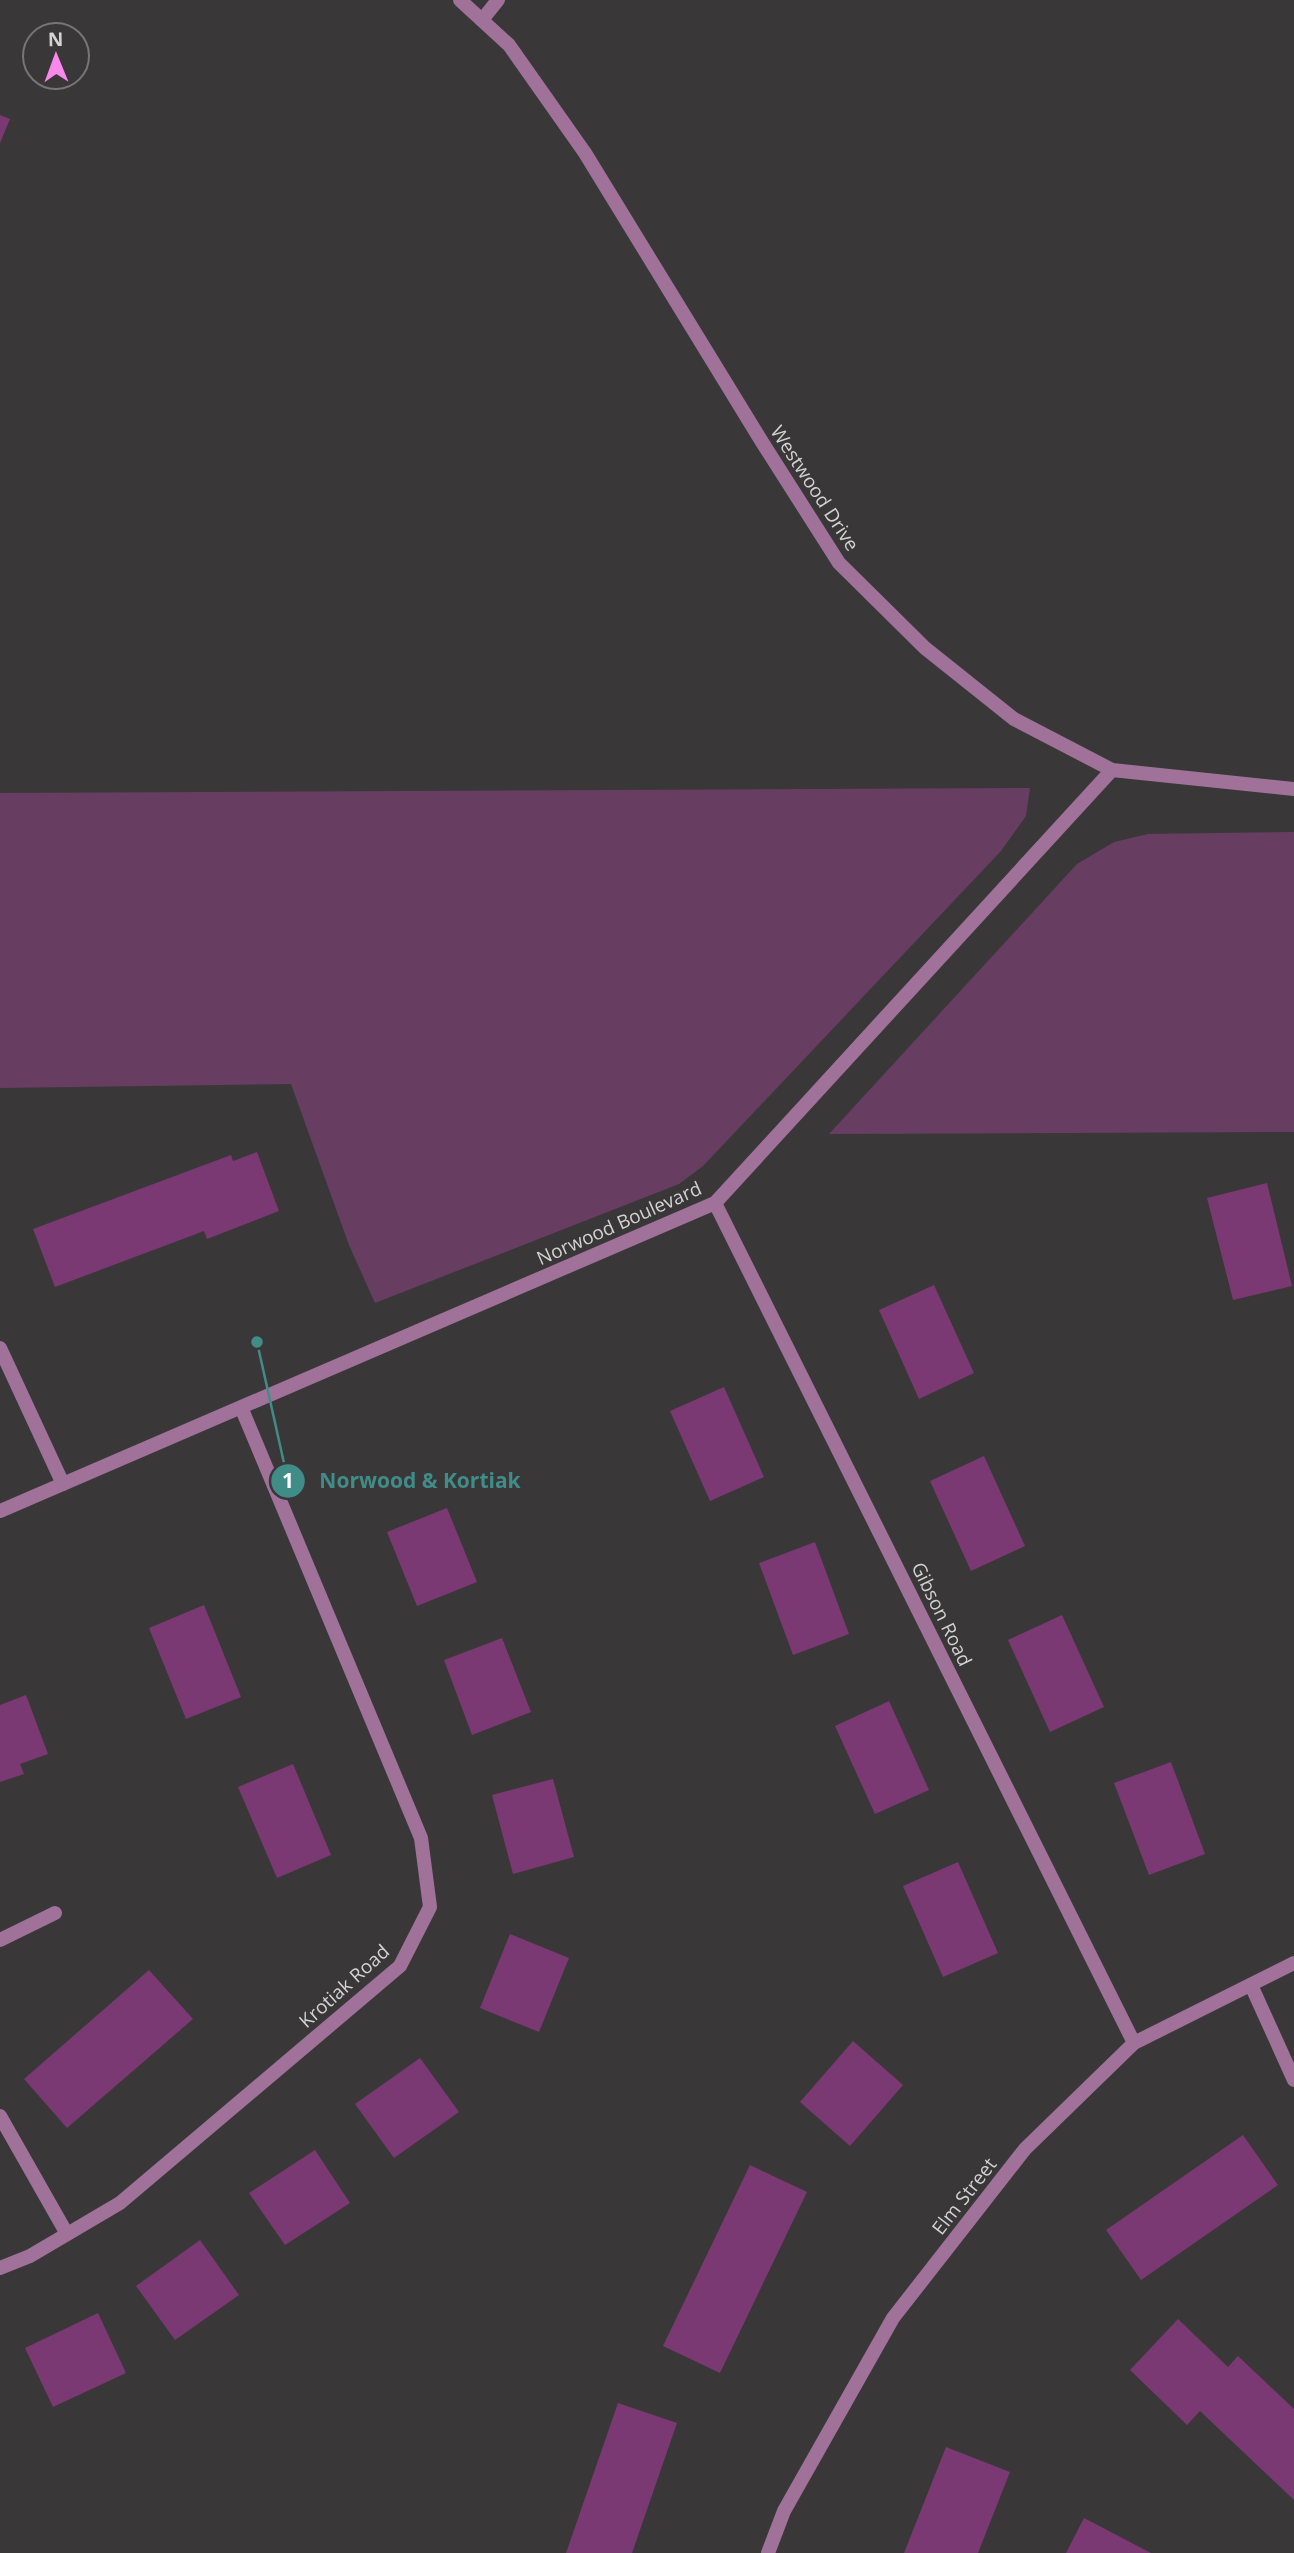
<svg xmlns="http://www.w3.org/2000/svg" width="1294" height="2553" viewBox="0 0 1294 2553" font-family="'Open Sans',sans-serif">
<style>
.green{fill:#683d62}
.building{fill:#7a3972}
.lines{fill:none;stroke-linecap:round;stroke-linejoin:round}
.service{stroke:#a07299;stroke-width:14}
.minor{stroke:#a07299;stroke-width:14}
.tertiary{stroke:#a07299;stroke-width:14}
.labels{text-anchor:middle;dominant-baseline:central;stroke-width:5;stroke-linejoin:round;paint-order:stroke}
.street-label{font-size:19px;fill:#d3d1d2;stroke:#3a3739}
.leader{fill:none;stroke:#408d87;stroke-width:2.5}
.callout-dot{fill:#408d87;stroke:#3a3739;stroke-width:2.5}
.mark-label{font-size:21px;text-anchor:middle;font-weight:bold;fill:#fff}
.callout-label{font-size:21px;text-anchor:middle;font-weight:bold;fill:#408d87;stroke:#3a3739;stroke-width:5;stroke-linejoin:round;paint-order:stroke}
</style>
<rect width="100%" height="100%" fill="#3a3739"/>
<path class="green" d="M 1030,788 L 1026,816 L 1001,851 L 703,1166 L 679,1184 L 375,1303 L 349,1245 L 291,1084 L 0,1088 L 0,793 Z
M 1294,832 L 1294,1132 L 829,1134 L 1077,864 L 1114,842 L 1148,834 Z"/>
<path class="building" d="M 0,115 L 10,119 L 0,143 Z
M 257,1152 L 279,1211 L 207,1239 L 204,1231 L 55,1287 L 33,1229 L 231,1155 L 233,1161 Z
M 1267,1183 L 1292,1286 L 1233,1300 L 1207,1198 Z
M 934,1285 L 974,1373 L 919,1399 L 879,1310 Z
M 724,1387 L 764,1477 L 710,1501 L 670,1411 Z
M 984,1456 L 1025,1546 L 971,1571 L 930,1481 Z
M 447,1508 L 477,1582 L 417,1606 L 387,1532 Z
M 815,1542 L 849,1634 L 793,1655 L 759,1563 Z
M 204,1605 L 241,1697 L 186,1719 L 149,1628 Z
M 1062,1615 L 1104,1707 L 1050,1732 L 1008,1640 Z
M 502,1638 L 531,1712 L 472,1735 L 444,1660 Z
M 26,1695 L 48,1754 L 20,1764 L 24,1774 L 0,1782 L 0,1705 Z
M 889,1701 L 929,1790 L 875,1814 L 835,1726 Z
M 1171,1762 L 1205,1854 L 1149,1875 L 1114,1783 Z
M 293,1764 L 331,1855 L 277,1878 L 238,1787 Z
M 553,1779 L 574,1857 L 513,1874 L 492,1795 Z
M 958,1862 L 998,1953 L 943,1977 L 903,1886 Z
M 510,1934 L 569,1958 L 539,2032 L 480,2008 Z
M 149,1970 L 193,2019 L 67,2128 L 24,2079 Z
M 853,2041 L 903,2085 L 850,2146 L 800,2102 Z
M 420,2058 L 459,2112 L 394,2158 L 355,2104 Z
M 1243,2135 L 1278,2185 L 1141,2280 L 1106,2230 Z
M 315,2150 L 350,2203 L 285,2245 L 249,2193 Z
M 750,2165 L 807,2192 L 720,2373 L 663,2346 Z
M 200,2240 L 239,2295 L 175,2340 L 136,2286 Z
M 98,2313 L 126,2373 L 53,2407 L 25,2348 Z
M 1178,2319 L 1228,2367 L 1238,2356 L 1294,2409 L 1294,2500 L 1200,2411 L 1187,2425 L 1130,2370 Z
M 618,2403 L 677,2423 L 632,2553 L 566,2553 Z
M 946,2447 L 1010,2472 L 978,2553 L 904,2553 Z
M 1084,2518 L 1151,2553 L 1066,2553 Z"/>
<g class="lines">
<path class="service" d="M 482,20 L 498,0
M 0,1348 L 63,1484
M 0,1940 L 55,1913
M 1251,1985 L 1294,2080
M 0,2116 L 67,2234"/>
<path class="minor" d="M 715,1203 L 1134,2043
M 0,1511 L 715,1203 L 1112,770
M 0,2268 L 30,2256 L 120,2203 L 400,1966 L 430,1907 L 421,1838 L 241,1407
M 768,2553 L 784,2511 L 893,2318 L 1025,2149 L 1134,2043 L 1294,1963"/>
<path class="tertiary" d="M 460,0 L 509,45 L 585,153 L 762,442 L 839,563 L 925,648 L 1014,719 L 1112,770 L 1294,789"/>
</g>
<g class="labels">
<g class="street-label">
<text transform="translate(815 488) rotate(57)">Westwood Drive</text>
<text transform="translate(619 1223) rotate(-24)">Norwood Boulevard</text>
<text transform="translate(942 1614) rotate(64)">Gibson Road</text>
<text transform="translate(344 1986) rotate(-42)">Krotiak Road</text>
<text transform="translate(964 2196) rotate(-52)">Elm Street</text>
</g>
</g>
<path class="leader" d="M257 1342L288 1481"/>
<g class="callout-dot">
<circle cx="257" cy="1342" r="7"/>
<circle cx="288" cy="1481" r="18"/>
</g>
<g class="mark-label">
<text x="288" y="1488">1</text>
</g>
<g class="callout-label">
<text x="420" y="1488">Norwood &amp; Kortiak</text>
</g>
<g transform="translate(56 56) rotate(359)"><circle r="33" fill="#3a3739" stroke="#777576" stroke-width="2"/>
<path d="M0-5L12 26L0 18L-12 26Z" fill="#f888eb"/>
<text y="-10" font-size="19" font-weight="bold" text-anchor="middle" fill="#d3d1d2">N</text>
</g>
</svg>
